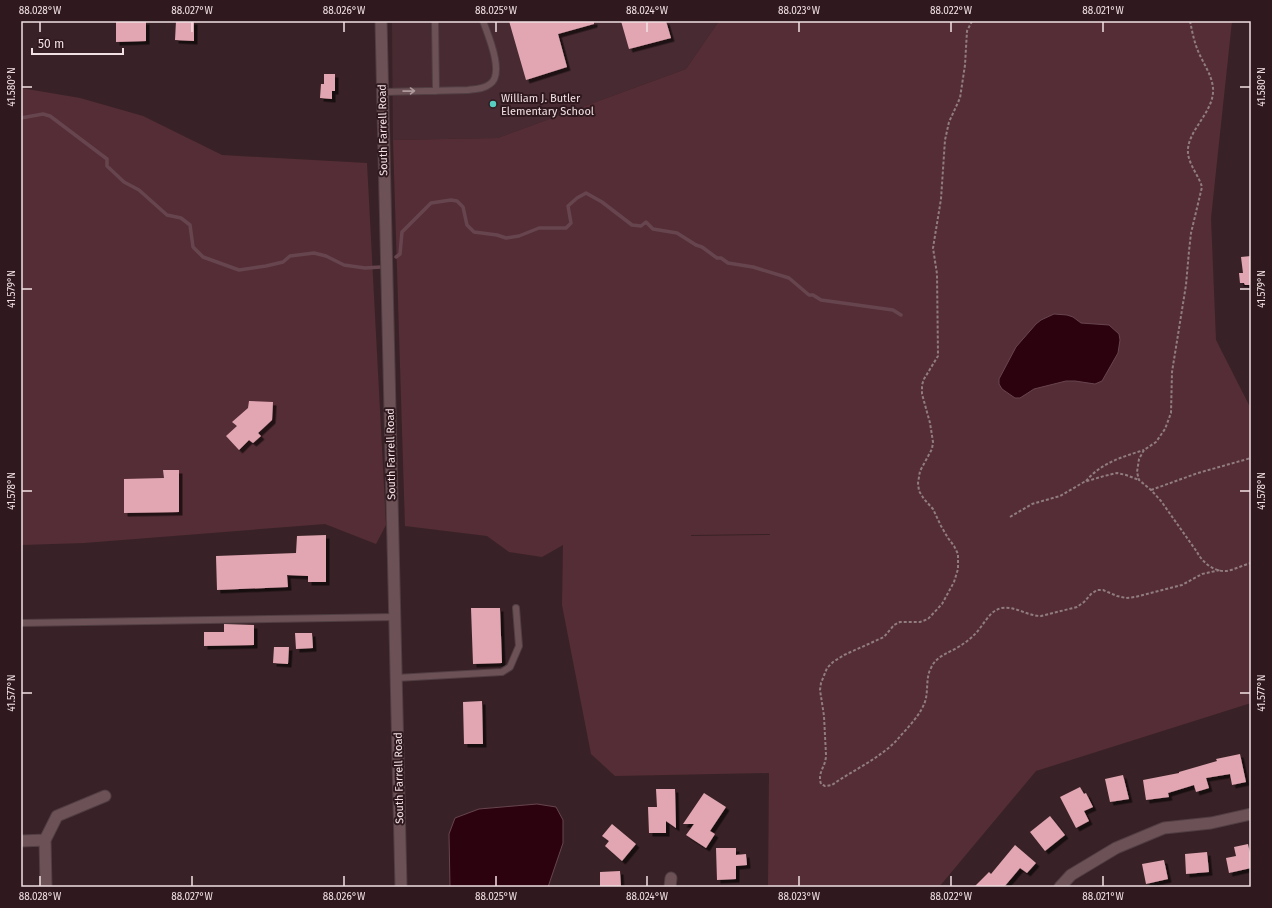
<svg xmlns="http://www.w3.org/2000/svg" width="1272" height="908" viewBox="0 0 1272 908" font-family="'Fira Sans',sans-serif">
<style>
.built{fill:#482b32}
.green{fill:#552d36;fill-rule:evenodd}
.water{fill:#2c020f;stroke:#67454f}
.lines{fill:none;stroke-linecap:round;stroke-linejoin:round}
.stream{stroke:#67454f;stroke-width:3.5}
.building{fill:#e1a6b1;filter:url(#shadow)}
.service-casing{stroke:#513e43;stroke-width:8}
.minor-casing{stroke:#513e43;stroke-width:13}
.tertiary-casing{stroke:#513e43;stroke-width:13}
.path{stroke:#917d81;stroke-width:2;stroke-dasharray:3 2;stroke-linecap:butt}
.service{stroke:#6c5257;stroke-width:6}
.minor{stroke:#6c5257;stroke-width:11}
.tertiary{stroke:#6c5257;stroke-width:11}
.oneway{stroke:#ae9a9e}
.ticks{fill:none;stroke:#f1e1e4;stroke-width:1.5}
.poi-dot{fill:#57cec2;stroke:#2f191e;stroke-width:1.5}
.labels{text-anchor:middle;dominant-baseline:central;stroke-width:4;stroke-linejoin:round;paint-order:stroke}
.poi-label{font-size:11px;fill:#f1e1e4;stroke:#2f191e;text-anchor:start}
.street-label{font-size:11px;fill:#f1e1e4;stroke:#2f191e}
.neatline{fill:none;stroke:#f1e1e4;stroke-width:1.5}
.ticks-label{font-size:10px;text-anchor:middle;fill:#f1e1e4}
</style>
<defs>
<filter id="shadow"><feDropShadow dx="3.5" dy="3.5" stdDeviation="0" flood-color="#0009"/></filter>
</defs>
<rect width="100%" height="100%" fill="#392227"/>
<path class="built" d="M 392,21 L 719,21 L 686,69 L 498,138 L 393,140 Z"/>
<path class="green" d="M 719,21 L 1232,21 L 1211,218 L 1216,340 L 1249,405 L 1251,406 L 1251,703 L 1036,771 L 939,887 L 768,887 L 769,773 L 615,776 L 591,754 L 562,605 L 563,545 L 542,557 L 509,552 L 487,536 L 405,526 L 393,140 L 498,138 L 686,69 ZM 770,534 L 770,535 L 691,536 L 691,535 Z
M 21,88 L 80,98 L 143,116 L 222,155 L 367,163 L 386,525 L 376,544 L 325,524 L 84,543 L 21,545 Z"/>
<path class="water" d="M 1054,314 L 1067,315 L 1073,317 L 1081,323 L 1109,325 L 1119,334 L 1120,340 L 1118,353 L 1102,381 L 1095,384 L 1075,381 L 1066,381 L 1034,389 L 1020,398 L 1015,398 L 1002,389 L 999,384 L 999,379 L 1016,347 L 1036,324 L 1041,320 Z
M 537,804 L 556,807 L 563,820 L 563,843 L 548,887 L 450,887 L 449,834 L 455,818 L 479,809 Z"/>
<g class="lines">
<path class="stream" d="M 21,118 L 43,114 L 50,116 L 107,159 L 107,166 L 124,182 L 139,190 L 167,215 L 181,218 L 190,225 L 193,247 L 203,257 L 239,270 L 266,266 L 283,262 L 290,256 L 314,253 L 326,256 L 344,265 L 365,268 L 381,267
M 396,257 L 400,254 L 402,232 L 431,203 L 451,200 L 457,201 L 463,207 L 467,225 L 474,232 L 497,235 L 506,238 L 519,236 L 539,228 L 566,228 L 571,223 L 568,206 L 577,198 L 586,193 L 602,202 L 632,225 L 641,226 L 646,222 L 653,229 L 677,233 L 696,245 L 702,247 L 717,258 L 721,258 L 728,263 L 753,267 L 789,278 L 809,295 L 813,295 L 821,300 L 893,310 L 901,315"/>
</g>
<path class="building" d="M 116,21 L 146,21 L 146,41 L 116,42 Z
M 176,21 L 194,21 L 194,41 L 175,40 Z
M 509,21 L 594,21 L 594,24 L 558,34 L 567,67 L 526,80 Z
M 621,21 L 666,21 L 671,38 L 629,49 Z
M 324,74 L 335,74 L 335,91 L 332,91 L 332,99 L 320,98 L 321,84 L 324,84 Z
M 1251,256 L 1251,285 L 1245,285 L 1244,283 L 1240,283 L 1239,273 L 1243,273 L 1241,257 Z
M 249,401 L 273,402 L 272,420 L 258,433 L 261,436 L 253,443 L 249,440 L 239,450 L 226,436 L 237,426 L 232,422 L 248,408 Z
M 163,470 L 179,470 L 179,512 L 124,513 L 124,479 L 164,478 Z
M 326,535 L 326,582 L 308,582 L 308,576 L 287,575 L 288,587 L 217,590 L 216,556 L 296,553 L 297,536 Z
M 471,608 L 500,608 L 502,663 L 473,664 Z
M 224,624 L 254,625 L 254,645 L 204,646 L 204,632 L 224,632 Z
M 295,633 L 312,633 L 313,648 L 296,649 Z
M 274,647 L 289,647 L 288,664 L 273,663 Z
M 482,701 L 483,744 L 464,744 L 463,702 Z
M 1240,754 L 1246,782 L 1232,785 L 1230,774 L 1206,778 L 1209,788 L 1196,792 L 1194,785 L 1168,793 L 1169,797 L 1146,800 L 1143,780 L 1179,773 L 1179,772 L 1217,761 L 1216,759 Z
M 1123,775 L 1129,799 L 1110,802 L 1105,779 Z
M 1080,787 L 1084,794 L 1086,793 L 1093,807 L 1084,811 L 1089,821 L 1076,828 L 1060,797 Z
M 656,789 L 675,789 L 676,828 L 666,821 L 666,833 L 649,833 L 648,807 L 657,807 Z
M 704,793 L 726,807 L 710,831 L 715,834 L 706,848 L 686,835 L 694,824 L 683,824 Z
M 1050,816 L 1065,835 L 1045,851 L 1030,832 Z
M 612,824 L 636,844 L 622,861 L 605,846 L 609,841 L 602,836 Z
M 1248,844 L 1251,857 L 1251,868 L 1229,873 L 1226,858 L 1236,856 L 1234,847 Z
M 1015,845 L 1036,863 L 1027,873 L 1020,868 L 1004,887 L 974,887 L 989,872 L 991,874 Z
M 716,848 L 736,848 L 736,855 L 746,854 L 747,865 L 736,866 L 736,879 L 717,880 Z
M 1207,852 L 1209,872 L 1186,874 L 1185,854 Z
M 1164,860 L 1168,879 L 1146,884 L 1142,864 Z
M 620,871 L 621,887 L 600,887 L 600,872 Z"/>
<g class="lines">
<g class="service-casing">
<path id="service" d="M 435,21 L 436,91
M 383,92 L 468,90 C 476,89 484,89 490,84 C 505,74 488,35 483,21
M 21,623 L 395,617
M 396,678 L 502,672 L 510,667 L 519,646 L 516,608"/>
</g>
<g class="minor-casing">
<path id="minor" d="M 21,841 L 45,840
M 46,887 L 45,840 L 57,816 L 105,796
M 670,887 L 671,878
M 1060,887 L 1071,875 L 1116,848 L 1164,828 L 1211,823 L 1251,814"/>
</g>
<g class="tertiary-casing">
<path id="tertiary" d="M 381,21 L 401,887"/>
</g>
<path class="path" d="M 972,21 L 967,31 L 965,65 L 960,98 L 949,122 L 945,140 L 941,199 L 933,248 L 937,274 L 938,356 L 924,379 L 922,385 L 922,394 L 930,423 L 933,442 L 932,449 L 920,471 L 918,483 L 919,491 L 924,499 L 933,509 L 941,526 L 948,538 L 954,546 L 958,554 L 958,569 L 954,582 L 942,604 L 928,619 L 920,622 L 900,622 L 894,625 L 884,637 L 844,655 L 833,662 L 827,668 L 821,683 L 820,690 L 824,716 L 826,755 C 826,767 817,772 821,784 L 825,786 L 832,785 C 853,770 879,759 897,740 C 907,728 923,713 926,698 C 928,688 926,677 931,668 C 936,656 949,653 960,646 C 965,643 970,639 974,635 C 983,627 989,610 1002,608 C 1016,606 1027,616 1041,616 L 1077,607 L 1084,602 L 1091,594 L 1097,590 L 1103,590 L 1117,596 L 1126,598 L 1135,597 L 1182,585 L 1202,574 L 1220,570
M 1190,21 C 1192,31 1194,41 1198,51 C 1203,63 1212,75 1213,88 C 1215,112 1186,131 1188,153 C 1189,165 1199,176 1202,187 L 1191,233 L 1189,251 L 1186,285 L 1172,372 L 1171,413 L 1165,429 L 1156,442 L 1144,450 L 1139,459 L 1137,472 L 1139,480 L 1151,490 L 1161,501 L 1197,552 C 1202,562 1214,572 1226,571 C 1234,570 1243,565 1251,563
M 1086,481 C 1101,463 1122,457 1144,450
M 1151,490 L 1198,473 L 1251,458
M 1010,517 L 1032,504 L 1060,496 L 1084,482 L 1104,476 L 1117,473 L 1126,475 L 1139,480"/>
<use href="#service" class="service"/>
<use href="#minor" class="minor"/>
<use href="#tertiary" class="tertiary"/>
</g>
<defs><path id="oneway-shaft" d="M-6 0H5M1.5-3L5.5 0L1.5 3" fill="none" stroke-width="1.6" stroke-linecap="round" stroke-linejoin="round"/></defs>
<use class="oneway" href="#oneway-shaft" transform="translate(409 91) rotate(-1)"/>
<path class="ticks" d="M 40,22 L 40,32M 192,22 L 192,32M 344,22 L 344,32M 496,22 L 496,32M 647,22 L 647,32M 799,22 L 799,32M 951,22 L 951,32M 1103,22 L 1103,32M 22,87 L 32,87M 1240,87 L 1250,87M 22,289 L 32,289M 1240,289 L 1250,289M 22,491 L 32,491M 1240,491 L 1250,491M 22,693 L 32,693M 1240,693 L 1250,693M 40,876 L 40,886M 192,876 L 192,886M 344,876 L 344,886M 496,876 L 496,886M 647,876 L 647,886M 799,876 L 799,886M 951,876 L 951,886M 1103,876 L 1103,886"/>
<circle class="poi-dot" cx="493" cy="104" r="4"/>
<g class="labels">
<g class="poi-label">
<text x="501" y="98">William J. Butler<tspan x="501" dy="13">Elementary School</tspan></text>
</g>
<g class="street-label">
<text transform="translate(383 130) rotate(-91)">South Farrell Road</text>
<text transform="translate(391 454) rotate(-91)">South Farrell Road</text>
<text transform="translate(399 778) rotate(-91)">South Farrell Road</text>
</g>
</g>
<rect width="1272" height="908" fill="none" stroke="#2f191e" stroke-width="44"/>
<path d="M32 48v6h91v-6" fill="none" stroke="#f1e1e4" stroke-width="2"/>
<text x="38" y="48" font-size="12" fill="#f1e1e4" stroke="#2f191e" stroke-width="3" paint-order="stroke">50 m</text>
<rect x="22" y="22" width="1228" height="864" class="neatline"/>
<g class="ticks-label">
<text x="40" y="14">88.028°W</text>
<text x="192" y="14">88.027°W</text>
<text x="344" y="14">88.026°W</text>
<text x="496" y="14">88.025°W</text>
<text x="647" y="14">88.024°W</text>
<text x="799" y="14">88.023°W</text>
<text x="951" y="14">88.022°W</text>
<text x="1103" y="14">88.021°W</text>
<text transform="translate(11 87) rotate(-90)" y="4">41.580°N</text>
<text transform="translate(1261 87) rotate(-90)" y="4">41.580°N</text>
<text transform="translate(11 289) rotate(-90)" y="4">41.579°N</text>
<text transform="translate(1261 289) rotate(-90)" y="4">41.579°N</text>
<text transform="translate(11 491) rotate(-90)" y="4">41.578°N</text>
<text transform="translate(1261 491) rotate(-90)" y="4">41.578°N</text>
<text transform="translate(11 693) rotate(-90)" y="4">41.577°N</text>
<text transform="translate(1261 693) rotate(-90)" y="4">41.577°N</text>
<text x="40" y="900">88.028°W</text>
<text x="192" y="900">88.027°W</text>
<text x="344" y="900">88.026°W</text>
<text x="496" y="900">88.025°W</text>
<text x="647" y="900">88.024°W</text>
<text x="799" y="900">88.023°W</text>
<text x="951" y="900">88.022°W</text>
<text x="1103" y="900">88.021°W</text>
</g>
</svg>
